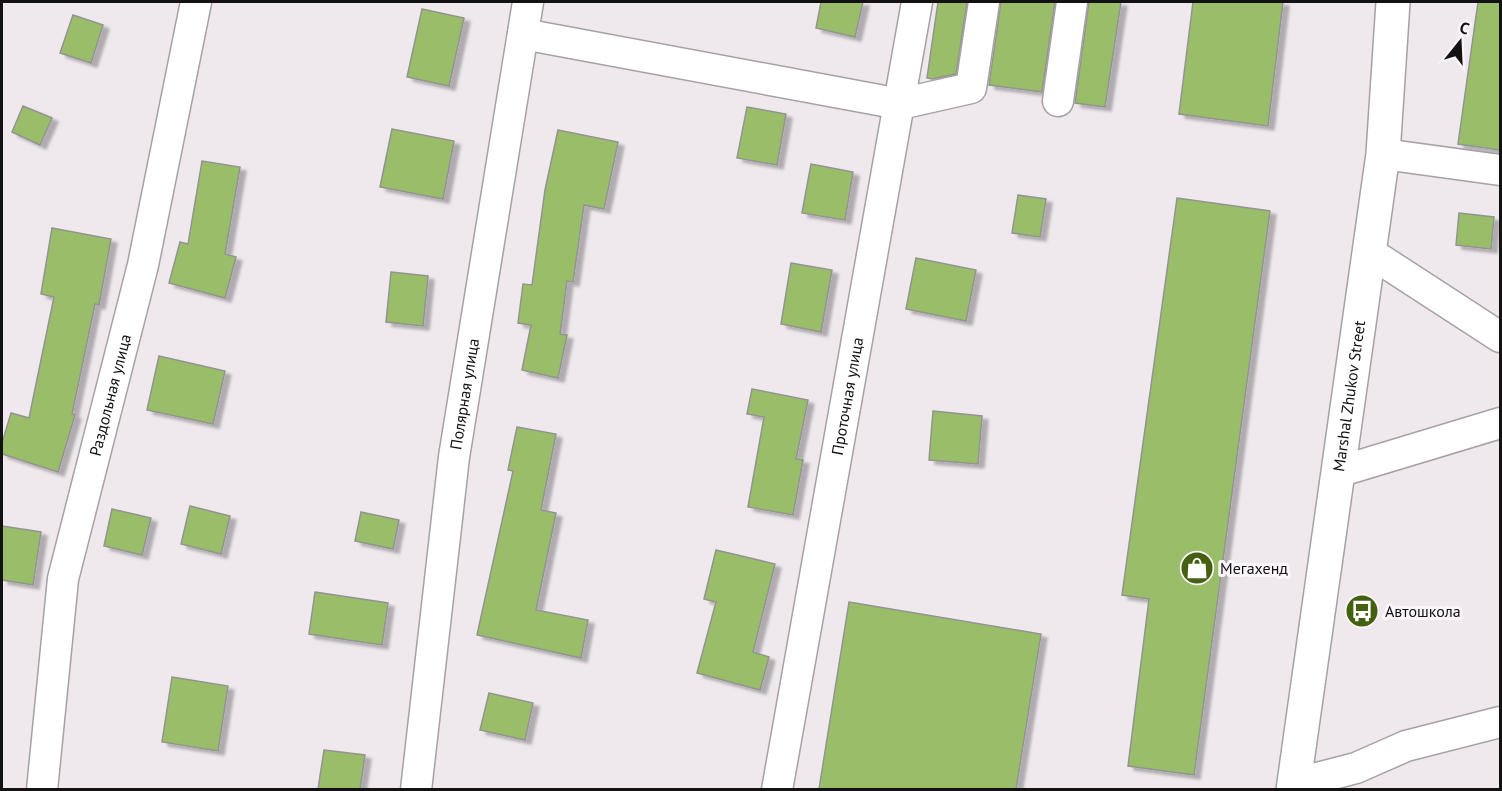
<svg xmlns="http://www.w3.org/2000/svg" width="1502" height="791" viewBox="0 0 1502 791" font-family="'PT Sans',sans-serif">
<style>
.building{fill:#9abd6b;stroke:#92958f;stroke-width:1.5;filter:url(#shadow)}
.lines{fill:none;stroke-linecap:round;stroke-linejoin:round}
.minor-casing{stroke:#a7a1a5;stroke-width:33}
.major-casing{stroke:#a7a1a5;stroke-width:36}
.minor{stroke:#fff;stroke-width:30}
.major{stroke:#fff;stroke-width:33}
.labels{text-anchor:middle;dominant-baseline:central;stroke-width:6;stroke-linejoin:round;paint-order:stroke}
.street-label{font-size:16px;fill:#131112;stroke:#fcf6fb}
.poi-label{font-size:16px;fill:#131112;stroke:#fcf6fb;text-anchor:start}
</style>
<defs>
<filter id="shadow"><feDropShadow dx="6" dy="4" stdDeviation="1.5" flood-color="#0004"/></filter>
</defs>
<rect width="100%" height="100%" fill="#efe9ed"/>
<path class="building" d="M 821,2 L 863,2 L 855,37 L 816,28 Z
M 938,2 L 967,2 L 956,74 L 932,79 L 927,78 Z
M 1001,2 L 1055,2 L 1042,92 L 989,85 Z
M 1089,2 L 1121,2 L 1105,107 L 1075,103 Z
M 1193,2 L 1283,2 L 1268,126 L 1179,114 Z
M 1478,2 L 1500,2 L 1500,150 L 1458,144 Z
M 422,9 L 464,18 L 449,86 L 407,77 Z
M 73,15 L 103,25 L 91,63 L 60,53 Z
M 23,106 L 52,118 L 40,145 L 12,132 Z
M 747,107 L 786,114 L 777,165 L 737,158 Z
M 392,129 L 454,141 L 443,199 L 380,187 Z
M 558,130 L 618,142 L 604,209 L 584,205 L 573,282 L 567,281 L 560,334 L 567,335 L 558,378 L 522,370 L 531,325 L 518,323 L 523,284 L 532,285 L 545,190 Z
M 202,161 L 240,167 L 225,254 L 236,257 L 225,298 L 169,283 L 180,242 L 188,244 Z
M 811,164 L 853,172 L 845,220 L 802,213 Z
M 1018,195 L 1046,199 L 1040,237 L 1012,233 Z
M 1177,198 L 1270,211 L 1194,775 L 1128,766 L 1149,599 L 1122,595 Z
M 1459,213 L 1494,217 L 1491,249 L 1456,245 Z
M 52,228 L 111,239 L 99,305 L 95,304 L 72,414 L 75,415 L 58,472 L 2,454 L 2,443 L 11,413 L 29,418 L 54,297 L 41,294 Z
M 916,258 L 976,270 L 966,321 L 906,309 Z
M 791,263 L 832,270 L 821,332 L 781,324 Z
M 391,272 L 428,276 L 423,326 L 386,322 Z
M 159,356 L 225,371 L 213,424 L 147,410 Z
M 752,389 L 808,400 L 796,459 L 803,460 L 793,515 L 748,507 L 764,417 L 747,414 Z
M 933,411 L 982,416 L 978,464 L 929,460 Z
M 517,427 L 556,434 L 541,510 L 556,513 L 536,610 L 588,620 L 581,658 L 477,635 L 513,471 L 508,470 Z
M 190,506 L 230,516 L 221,554 L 181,544 Z
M 112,509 L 151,518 L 142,555 L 104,546 Z
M 361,512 L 399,520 L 393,549 L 355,541 Z
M 2,526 L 41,532 L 33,585 L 2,580 Z
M 716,550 L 775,564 L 753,652 L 769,657 L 760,690 L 697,673 L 716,602 L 704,599 Z
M 315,592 L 388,603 L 382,645 L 309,634 Z
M 849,602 L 1041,634 L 1016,789 L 819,789 Z
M 172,677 L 228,686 L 218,751 L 162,742 Z
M 489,693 L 533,703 L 525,740 L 480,730 Z
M 324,750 L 365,755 L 360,789 L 318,789 Z"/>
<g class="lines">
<g class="minor-casing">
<g id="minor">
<path d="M 523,34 L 900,104 L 971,88 L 984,2"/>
<path d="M 1058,101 L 1072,2"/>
<path d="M 1383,154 L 1500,170"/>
<path d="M 1369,252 L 1500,337"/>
<path d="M 1338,472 L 1500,423"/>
<path d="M 1294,784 L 1356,768 L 1406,746 L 1500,722"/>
<path id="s1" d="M 42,790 L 63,579 L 143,265 L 196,2"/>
<path id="s2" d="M 416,790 L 454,457 L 528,2"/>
<path id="s3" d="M 777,790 L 917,2"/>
</g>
</g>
<g class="major-casing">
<g id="major">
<path id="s4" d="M 1293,790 L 1383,154 L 1393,2"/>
</g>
</g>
<use href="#minor" class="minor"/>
<use href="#major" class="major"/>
</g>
<defs>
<g id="shop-disc" transform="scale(1.725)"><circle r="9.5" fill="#446011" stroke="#fcf6fb"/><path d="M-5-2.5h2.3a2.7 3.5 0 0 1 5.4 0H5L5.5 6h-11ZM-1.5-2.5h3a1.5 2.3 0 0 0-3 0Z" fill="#fff"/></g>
<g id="bus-disc" transform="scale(1.725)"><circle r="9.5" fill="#446011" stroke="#fcf6fb"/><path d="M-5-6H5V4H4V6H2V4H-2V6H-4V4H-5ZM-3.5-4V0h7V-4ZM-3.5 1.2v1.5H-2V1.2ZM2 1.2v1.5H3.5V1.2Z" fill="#fff"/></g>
</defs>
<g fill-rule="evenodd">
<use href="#shop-disc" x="1197" y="568"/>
<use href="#bus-disc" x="1362" y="611"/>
</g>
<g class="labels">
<g class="street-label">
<text stroke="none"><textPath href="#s1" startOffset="402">Раздольная улица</textPath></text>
<text stroke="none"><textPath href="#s2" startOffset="399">Полярная улица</textPath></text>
<text stroke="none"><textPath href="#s3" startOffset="400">Проточная улица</textPath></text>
<text stroke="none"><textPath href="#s4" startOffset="398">Marshal Zhukov Street</textPath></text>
</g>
<g class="poi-label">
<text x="1220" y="568">Мегахенд</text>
<text x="1385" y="611">Автошкола</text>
</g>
</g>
<rect width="1502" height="791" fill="none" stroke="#131112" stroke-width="6"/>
<g transform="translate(1460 42) rotate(18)" stroke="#fcf6fb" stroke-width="4.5" paint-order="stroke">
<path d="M0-4.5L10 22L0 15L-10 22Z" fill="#131112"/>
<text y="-9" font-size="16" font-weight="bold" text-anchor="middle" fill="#131112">С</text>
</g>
</svg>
